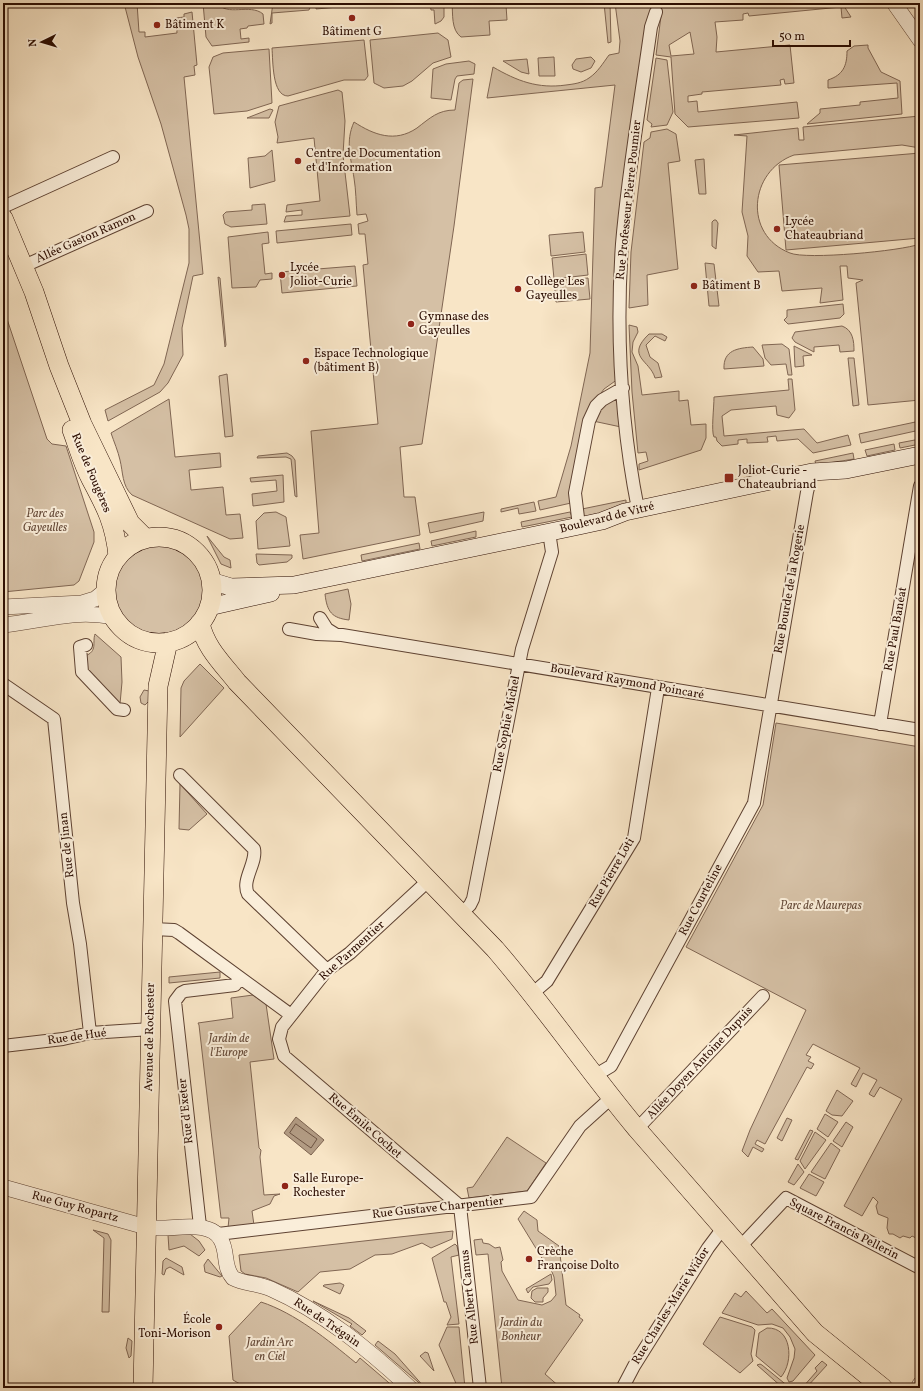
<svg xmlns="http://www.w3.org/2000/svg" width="923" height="1391" viewBox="0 0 923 1391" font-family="Vollkorn,serif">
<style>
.green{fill:#d5c0a5;stroke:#806653;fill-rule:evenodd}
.water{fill:#b29b83;stroke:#7c624f}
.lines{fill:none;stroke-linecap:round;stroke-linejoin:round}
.shore{stroke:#6e5442;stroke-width:1}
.minor-casing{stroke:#5e4232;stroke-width:14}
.tertiary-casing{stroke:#5e4232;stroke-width:16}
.secondary-casing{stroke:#2b0c01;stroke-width:18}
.primary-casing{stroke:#2b0c01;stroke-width:20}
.minor{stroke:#faeeda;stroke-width:12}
.tertiary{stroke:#faeeda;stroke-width:15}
.secondary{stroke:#faeeda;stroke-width:17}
.primary{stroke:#f8e5c6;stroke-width:19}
.poi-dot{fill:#8f2418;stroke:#faeeda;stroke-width:1.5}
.labels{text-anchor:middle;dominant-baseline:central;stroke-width:4;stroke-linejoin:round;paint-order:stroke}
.poi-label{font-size:12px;fill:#2b0c01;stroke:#faeeda;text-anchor:start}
.street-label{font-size:12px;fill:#2b0c01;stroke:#faeeda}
.park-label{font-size:12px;font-style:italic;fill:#664b3a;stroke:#faeeda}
</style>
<rect width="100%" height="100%" fill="#f8e5c6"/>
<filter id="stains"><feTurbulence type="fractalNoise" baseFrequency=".005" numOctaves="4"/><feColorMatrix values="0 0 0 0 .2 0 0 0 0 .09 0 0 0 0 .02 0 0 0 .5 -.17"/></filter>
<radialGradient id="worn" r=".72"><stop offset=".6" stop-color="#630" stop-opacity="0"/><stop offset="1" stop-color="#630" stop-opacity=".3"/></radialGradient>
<path class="green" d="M 124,3 L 137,3 L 139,32 L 145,32 L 145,37 L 177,33 L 176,18 L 184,17 L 184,14 L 192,12 L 197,65 L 194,66 L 195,75 L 184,77 L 203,274 L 193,276 L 182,328 L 183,355 L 168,383 L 160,392 L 108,421 L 105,410 L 154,385 L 164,364 L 189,263 L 189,229 L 186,215 L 161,124 L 138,57 Z
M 203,3 L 218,3 C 226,17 250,3 263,14 L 264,24 L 248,26 L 247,28 L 240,29 L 241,39 L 249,38 L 249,42 L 212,46 L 206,37 Z
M 273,3 L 312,3 L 309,10 L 272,13 L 272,23 L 270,24 Z
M 316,3 L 359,3 L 360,5 L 316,9 Z
M 430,3 L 444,3 L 444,17 L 441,21 L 435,24 L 434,10 L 431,10 Z
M 452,3 L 487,3 L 487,7 L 506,5 L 507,20 L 489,21 L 490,35 L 461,37 C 451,30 453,14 452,3 Z
M 604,3 L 610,3 L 611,42 L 608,43 Z
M 615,3 L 842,3 L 851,17 L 842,18 L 841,7 L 749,16 L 748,13 L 743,14 L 743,20 L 715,22 L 717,37 L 716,52 L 790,45 L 794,83 L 785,84 L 784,79 L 780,80 L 781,85 L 702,92 L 702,94 L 688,96 L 688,102 L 697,101 L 698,112 L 797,102 L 799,118 L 688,127 L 675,114 L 671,57 L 656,55 L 661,16 L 657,16 L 631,137 L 618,379 L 604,389 L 596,400 L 571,503 L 540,510 L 538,501 L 556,497 L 571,446 L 590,353 L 595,188 L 602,187 L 615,85 L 487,98 L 493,67 C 517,81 538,89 566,85 C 574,84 582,83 589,78 C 598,72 603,63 609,55 L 619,53 L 620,41 ZM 690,32 L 694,54 L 671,56 L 669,45 Z
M 438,33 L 448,40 L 451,57 L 433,63 L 412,81 L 403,86 L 384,88 L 374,83 L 370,40 Z
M 364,40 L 368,76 L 365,80 L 344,80 L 288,96 C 272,96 273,61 272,48 Z
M 868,45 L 868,48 L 881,72 L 900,81 L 902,114 L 807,124 L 820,113 L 820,109 L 860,105 L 860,102 L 898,98 L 897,83 L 828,88 L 828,80 C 843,75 847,66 847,51 L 854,46 Z
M 269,49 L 272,103 L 247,111 L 214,114 L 209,67 L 213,57 L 223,53 Z
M 554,57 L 555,76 L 539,76 L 538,58 Z
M 591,57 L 595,61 L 591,68 L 581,72 L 573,69 L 572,65 L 576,59 Z
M 656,58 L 667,60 L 673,112 L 667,125 L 651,127 L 652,124 L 647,120 Z
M 527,59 L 529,74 L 521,72 L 503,61 Z
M 469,61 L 475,64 L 474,74 L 457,76 L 455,79 L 451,100 L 431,98 L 433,69 L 446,64 Z
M 473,79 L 454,226 L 422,444 L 400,447 L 404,497 L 415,497 L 420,535 L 303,559 L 300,535 L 319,533 L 311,431 L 378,424 L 363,265 L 368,264 L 365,234 L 359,234 L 358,224 L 368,221 L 366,214 L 357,215 C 356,203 356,190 354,178 C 351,158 345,142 354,122 C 374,135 395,143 417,128 C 430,118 438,110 455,110 L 459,83 L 463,80 Z
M 338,90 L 342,92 L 345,121 L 343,155 L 350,216 L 284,222 L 286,216 L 302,215 L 302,210 L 286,212 L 287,205 L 320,201 L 314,138 L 277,143 L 278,137 L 275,122 L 279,106 Z
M 270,109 L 273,110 L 269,118 L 247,118 Z
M 920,116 L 920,148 L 902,145 L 794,155 C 749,171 743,235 790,253 C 806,260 901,251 920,244 L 920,400 L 868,405 L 856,283 L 863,280 L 848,278 L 847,266 L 840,266 L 843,300 L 820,303 L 822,288 L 782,291 L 779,271 L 758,272 L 747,256 L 748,236 L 742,212 L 747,136 L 734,135 L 798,128 L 799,140 L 804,140 L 803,127 Z
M 667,129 L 676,134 L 680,161 L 668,163 L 678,269 L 647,275 L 648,305 L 629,308 L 631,252 L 644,142 L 650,138 L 651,132 Z
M 272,150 L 275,181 L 250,188 L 248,158 L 265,156 Z
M 920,153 L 920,238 L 786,250 L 779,165 Z
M 704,159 L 706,194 L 699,194 L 695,160 Z
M 265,204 L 267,224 L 231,227 L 225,224 L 223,215 L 226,212 L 252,210 L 252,205 Z
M 714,220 L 716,220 L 718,223 L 716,249 L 712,246 L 712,222 Z
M 351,224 L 352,235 L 277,243 L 276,231 Z
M 268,232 L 269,243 L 262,244 L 265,274 L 272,273 L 272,279 L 260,280 L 256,287 L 232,288 L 228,237 Z
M 583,232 L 585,252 L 551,256 L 549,235 Z
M 586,254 L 588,275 L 554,279 L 552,258 Z
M 705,263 L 714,264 L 719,306 L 709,306 Z
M 355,266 L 357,286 L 282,293 L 280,272 Z
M 218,277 L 220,278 L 226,345 L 225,347 Z
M 588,278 L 590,299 L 556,302 L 554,281 Z
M 843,304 L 844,314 L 840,318 L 788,324 L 784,320 L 787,317 L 787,310 Z
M 3,307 L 47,439 L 52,444 L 66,446 L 94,532 L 94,542 L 79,581 L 74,585 L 3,592 Z
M 629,325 L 637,327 L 638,332 L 633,342 L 632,352 L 638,366 L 642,395 L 679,391 L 679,401 L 688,400 L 691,425 L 706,424 L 706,438 L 701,450 L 639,470 L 639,464 L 648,461 L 646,452 L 638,453 L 632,392 Z
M 842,326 C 853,330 854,341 854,351 L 840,352 L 839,345 L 814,347 L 814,352 L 795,342 L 792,338 L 795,332 Z
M 649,334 L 662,334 L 667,337 L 665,341 L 655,336 L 646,345 L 650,357 L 658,363 L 662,377 L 655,378 C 650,360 625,357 649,334 Z
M 782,344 L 789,349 L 792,375 L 788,375 L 786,364 L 771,365 L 765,358 L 762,345 Z
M 794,346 L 812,355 L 803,356 L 804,366 L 795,367 Z
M 753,347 L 763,359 L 764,366 L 724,369 C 723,350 738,348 753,347 Z
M 848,358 L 854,358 L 859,405 L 853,406 Z
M 227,374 L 233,436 L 225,437 L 219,376 Z
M 788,379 L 792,379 L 795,410 L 789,418 L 777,415 L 776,406 L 731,410 L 722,416 L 724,436 L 804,429 L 817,443 L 848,435 L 851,445 L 813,453 L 798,439 L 777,441 L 776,436 L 767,437 L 768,442 L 747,443 L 747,439 L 738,440 L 738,444 L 722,446 L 717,441 L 716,437 L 714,437 C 711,431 714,408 714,397 L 789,390 Z
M 617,397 L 621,427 L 593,421 C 596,409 608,403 617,397 Z
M 169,399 L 175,457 L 220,453 L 221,467 L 189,470 L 191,490 L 223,487 L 226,515 L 240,514 L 243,538 L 230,539 L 132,495 C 122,486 123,472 120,460 C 118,451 114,442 111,433 Z
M 920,421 L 920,430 L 861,443 L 859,434 Z
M 920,439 L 920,444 L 900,448 L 899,443 Z
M 894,444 L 895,450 L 867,456 L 865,450 Z
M 287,453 L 292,456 L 295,460 L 297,497 L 295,496 L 291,459 L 286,457 L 257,458 L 258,456 Z
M 853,453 L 854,459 L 816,465 L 815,461 Z
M 283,475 L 284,502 L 253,506 L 252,494 L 277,491 L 276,480 L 251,482 L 250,478 Z
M 626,500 L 626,505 L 613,510 L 584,517 L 582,509 Z
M 534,502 L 536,511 L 519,514 L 518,508 L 501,512 L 501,509 Z
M 276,512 L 286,517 L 290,546 L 258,549 L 256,521 L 264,513 Z
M 484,512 L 483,521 L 430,533 L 428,523 Z
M 570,512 L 572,517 L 522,527 L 521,522 Z
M 476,531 L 476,537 L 432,546 L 431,541 Z
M 207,536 L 224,557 L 230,560 L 231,568 L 221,564 Z
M111 590a48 48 0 1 1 96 0a48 48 0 1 1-96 0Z
M 419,543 L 420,549 L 362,561 L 361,555 Z
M 256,554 L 292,555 L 292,558 L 287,562 L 259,565 L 257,563 Z
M 348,589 L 351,604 L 349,620 C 332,618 327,612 325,594 Z
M 95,634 L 121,657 L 122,682 L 120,704 L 85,670 L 85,656 C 98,651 92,643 95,634 Z
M 200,664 L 224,688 L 180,737 L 181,688 L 184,681 Z
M 144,690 L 149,691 L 149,701 L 145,705 L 141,703 L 140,697 Z
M 776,723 L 920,747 L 920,1240 L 912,1236 L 910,1238 L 903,1236 L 900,1238 L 893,1234 L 889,1234 L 887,1228 L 888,1218 L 878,1214 L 876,1206 L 878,1202 L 873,1197 L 862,1216 L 844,1206 L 902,1099 L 880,1087 L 874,1097 L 869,1094 L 877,1080 L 863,1073 L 856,1087 L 851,1084 L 860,1068 L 813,1044 L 806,1055 L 811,1057 L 808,1061 L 814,1064 L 811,1069 L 807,1067 L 765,1144 L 757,1140 L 755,1144 L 764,1149 L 762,1152 L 753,1147 L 748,1157 L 742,1151 L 750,1130 L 806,1010 L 686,947 L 763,805 Z
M 180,784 L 207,814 L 189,830 L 179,829 Z
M 220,972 L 220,978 L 169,983 L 169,977 Z
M 253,995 L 266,1004 L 274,1059 L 250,1062 L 259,1148 L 261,1150 L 260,1157 L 264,1195 L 280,1194 L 274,1196 L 270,1204 L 252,1211 L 254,1225 L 228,1228 L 229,1218 L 221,1218 L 199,1025 L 198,1023 L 233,1018 L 231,998 Z
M 837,1090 L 853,1101 L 842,1116 L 832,1115 L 826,1111 Z
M 825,1114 L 838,1122 L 828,1137 L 817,1129 Z
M 787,1118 L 792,1120 L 782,1141 L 777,1138 Z
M 846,1122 L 853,1127 L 842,1147 L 833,1141 Z
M 810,1130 L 813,1131 L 798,1160 L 795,1159 Z
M 815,1132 L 826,1140 L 805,1169 L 800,1161 Z
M 507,1137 L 546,1163 L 527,1191 L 469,1198 L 467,1188 L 473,1187 Z
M 831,1143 L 840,1150 L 825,1179 L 811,1172 Z
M 798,1164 L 804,1172 L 794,1185 L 788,1182 Z
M 809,1174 L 824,1182 L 816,1196 L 800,1188 Z
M 524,1211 L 537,1220 L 538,1231 L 559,1246 L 566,1305 L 580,1315 L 579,1317 L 583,1320 L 545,1374 L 561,1388 L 502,1388 L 488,1254 L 476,1255 L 474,1240 L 482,1239 L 483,1243 L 489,1244 L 495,1248 L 500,1247 L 503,1260 L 501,1262 L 502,1271 L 518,1300 L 542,1305 L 551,1301 L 556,1295 L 554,1277 L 550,1267 L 548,1268 L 518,1219 Z
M 93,1230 L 108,1234 L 111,1240 L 109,1312 L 102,1312 L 104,1238 Z
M 453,1231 L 452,1239 L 431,1248 L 422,1243 L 392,1254 L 375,1255 L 350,1269 L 320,1272 L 298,1292 L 266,1278 L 245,1274 L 241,1271 L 239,1255 Z
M 190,1234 L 199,1241 L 205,1250 L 199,1256 L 184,1246 L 169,1250 L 168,1235 Z
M 455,1244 L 457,1246 L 459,1255 L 451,1257 L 459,1324 L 447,1325 L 451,1317 L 446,1302 L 444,1302 L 432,1258 Z
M 166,1258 L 182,1267 L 184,1275 L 170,1267 L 166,1269 L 164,1275 L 162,1274 L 163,1261 Z
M 208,1259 L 222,1276 L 220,1277 L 205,1272 L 204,1265 Z
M 551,1274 L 552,1280 L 549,1284 L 533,1287 L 528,1293 L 526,1289 Z
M 340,1283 L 344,1285 L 340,1294 L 323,1286 L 324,1285 Z
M 537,1288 L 548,1288 L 548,1292 L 543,1298 L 543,1302 L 535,1302 L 531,1298 L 532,1291 Z
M 746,1291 L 767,1313 L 772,1309 L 815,1355 L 793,1381 L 789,1382 L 787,1378 L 794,1358 L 795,1349 L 790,1337 L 783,1328 L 772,1324 L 758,1325 L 722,1313 L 735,1293 L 741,1297 Z
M 313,1301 L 349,1318 L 366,1331 L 362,1335 L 350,1326 L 352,1324 Z
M 261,1302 C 295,1313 328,1340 356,1363 L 360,1358 L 395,1388 L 247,1388 L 233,1380 L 229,1336 Z
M 720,1317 L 752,1327 L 755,1330 L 751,1354 L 753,1361 L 740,1373 L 703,1344 Z
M 447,1327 L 459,1327 L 465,1388 L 458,1388 L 439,1345 Z
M 767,1328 C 792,1327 794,1362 781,1377 L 756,1356 L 759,1333 Z
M 128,1338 L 132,1341 L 131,1356 L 129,1358 L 126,1348 Z
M 378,1341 L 395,1354 L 425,1388 L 375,1345 Z
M 425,1352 L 428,1353 L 434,1371 L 420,1356 Z
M 822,1361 L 827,1365 L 806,1388 L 802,1388 L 817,1371 L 815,1368 Z
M 760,1364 L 762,1365 L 789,1387 L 783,1388 L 757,1365 Z"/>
<path class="water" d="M 296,1117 L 324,1140 L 311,1155 L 284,1133 Z"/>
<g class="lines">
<path class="shore" d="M 296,1124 L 317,1139 L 311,1148 L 290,1133 Z"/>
<g class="minor-casing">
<path id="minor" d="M 3,207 L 113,157
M 24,266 L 147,211
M 638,509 C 621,423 616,331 622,244 C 628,171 641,99 651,27 L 656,12
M 579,526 L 575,493 L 589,421 L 596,406 L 602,400 L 623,388
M 320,618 L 327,629 L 335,634
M 289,629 L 317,634 L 342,635 L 920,730
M 86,645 L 80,647 L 82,672 L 117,709 L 124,710
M 3,684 L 54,719 L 73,903 L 80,944 L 90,1033
M 880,724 L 920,486
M 180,775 L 254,849 C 257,863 241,880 248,894 L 327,970
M 429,880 L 350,953 L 327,970 L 282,1027 L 279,1039 L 284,1056 L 460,1206
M 461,914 L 470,905 L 473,899 L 522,649 L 552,552 L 549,532
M 153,929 L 174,930 L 179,933 L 291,1015
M 533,993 L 547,981 L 634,838 L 658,688
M 3,1046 L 63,1039 L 90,1033 L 151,1029
M 594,1076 L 611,1066 L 754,803 L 807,492 L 812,472
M 637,1129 L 763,996
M 460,1206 L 480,1388
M 200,1226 L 175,1001 L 181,993 L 185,991 L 235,985 L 240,978
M 218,1234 L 531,1197 L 580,1126 L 611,1098
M 740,1247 L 786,1198 L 920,1268
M 623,1387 L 634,1366 L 708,1248 L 723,1228"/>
</g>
<g class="tertiary-casing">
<path id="tertiary" d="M 894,3 L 920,40
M 3,607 L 82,603 L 95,599 L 106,590
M 3,625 C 43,621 73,609 114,617
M 3,1187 L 146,1227 C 168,1232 210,1217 221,1240 C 228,1252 223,1267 233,1278 C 244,1284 258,1283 271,1289 C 323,1312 369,1350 410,1388
M 918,1388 L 920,1384"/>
</g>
<g class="secondary-casing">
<path id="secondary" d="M 211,581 L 231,587 L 294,585 L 579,526 L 602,521 L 625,512 L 812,472 L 846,470 L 920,455
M 209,607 L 271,593"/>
</g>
<g class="primary-casing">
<path id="primary" d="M 3,218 L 34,292 L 59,366 L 82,424 L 130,523 L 145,538
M 72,430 C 78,446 83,464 91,479 C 106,507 115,524 118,556
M106 590a53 53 0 1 1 106 0a53 53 0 1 1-106 0Z
M 200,623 C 205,647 222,663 237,682 L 495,949 C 545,1007 588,1070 637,1129 L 815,1333 L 883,1388
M 143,1388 L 158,686 L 168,642"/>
</g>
<use href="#minor" class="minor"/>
<use href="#tertiary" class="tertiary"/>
<use href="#secondary" class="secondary"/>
<use href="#primary" class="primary"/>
</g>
<g class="poi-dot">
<circle cx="352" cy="18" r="4"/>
<circle cx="157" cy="25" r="4"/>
<circle cx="298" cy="161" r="4"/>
<circle cx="777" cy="229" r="4"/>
<circle cx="282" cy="275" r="4"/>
<circle cx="694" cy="286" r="4"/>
<circle cx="518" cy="289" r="4"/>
<circle cx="411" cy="324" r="4"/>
<circle cx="306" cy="361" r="4"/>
<rect x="724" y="473" width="10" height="10" rx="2"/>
<circle cx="285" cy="1186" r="4"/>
<circle cx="529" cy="1259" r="4"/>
<circle cx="219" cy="1327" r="4"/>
</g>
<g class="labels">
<g class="poi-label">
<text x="165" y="25">Bâtiment K</text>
<text x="352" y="32" text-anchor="middle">Bâtiment G</text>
<text x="306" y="154">Centre de Documentation<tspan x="306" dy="14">et d'Information</tspan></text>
<text x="785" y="222">Lycée<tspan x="785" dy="14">Chateaubriand</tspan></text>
<text x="290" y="268">Lycée<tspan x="290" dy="14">Joliot-Curie</tspan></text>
<text x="526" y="282">Collège Les<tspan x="526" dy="14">Gayeulles</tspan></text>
<text x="702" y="286">Bâtiment B</text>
<text x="419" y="317">Gymnase des<tspan x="419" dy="14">Gayeulles</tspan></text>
<text x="314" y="354">Espace Technologique<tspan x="314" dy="14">(bâtiment B)</tspan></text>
<text x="738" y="471">Joliot-Curie -<tspan x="738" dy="14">Chateaubriand</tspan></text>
<text x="293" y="1179">Salle Europe-<tspan x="293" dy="14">Rochester</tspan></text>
<text x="537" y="1252">Crèche<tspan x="537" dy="14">Françoise Dolto</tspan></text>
<text x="211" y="1320" text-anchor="end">École<tspan x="211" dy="14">Toni-Morison</tspan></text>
</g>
<g class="street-label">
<text transform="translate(629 200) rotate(-84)">Rue Professeur Pierre Poumier</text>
<text transform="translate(86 238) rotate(-24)">Allée Gaston Ramon</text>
<text transform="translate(91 473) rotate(67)">Rue de Fougères</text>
<text transform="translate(607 518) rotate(-14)">Boulevard de Vitré</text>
<text transform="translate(790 589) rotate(-80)">Rue Bourde de la Rogerie</text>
<text transform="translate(896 629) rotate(-80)">Rue Paul Banéat</text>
<text transform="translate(627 682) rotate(10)">Boulevard Raymond Poincaré</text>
<text transform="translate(507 724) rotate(-79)">Rue Sophie Michel</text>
<text transform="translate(67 845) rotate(-96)">Rue de Jinan</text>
<text transform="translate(612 873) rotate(-60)">Rue Pierre Loti</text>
<text transform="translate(701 900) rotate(-62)">Rue Courteline</text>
<text transform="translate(352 951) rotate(-42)">Rue Parmentier</text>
<text transform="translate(77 1037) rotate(-8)">Rue de Hué</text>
<text transform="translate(150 1037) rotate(-89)">Avenue de Rochester</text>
<text transform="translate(700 1063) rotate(-47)">Allée Doyen Antoine Dupuis</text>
<text transform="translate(186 1111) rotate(-96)">Rue d'Exeter</text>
<text transform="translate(365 1126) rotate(41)">Rue Émile Cochet</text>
<text transform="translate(75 1207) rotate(15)">Rue Guy Ropartz</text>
<text transform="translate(438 1208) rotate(-6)">Rue Gustave Charpentier</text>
<text transform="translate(844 1229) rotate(27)">Square Francis Pellerin</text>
<text transform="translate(470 1297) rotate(-96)">Rue Albert Camus</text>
<text transform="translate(671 1306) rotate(-58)">Rue Charles-Marie Widor</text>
<text transform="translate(327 1323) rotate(34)">Rue de Trégain</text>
</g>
<g class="park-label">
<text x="45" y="514">Parc des<tspan x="45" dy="14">Gayeulles</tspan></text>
<text x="821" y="906">Parc de Maurepas</text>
<text x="229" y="1039">Jardin de<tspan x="229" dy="14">l'Europe</tspan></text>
<text x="521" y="1323">Jardin du<tspan x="521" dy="14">Bonheur</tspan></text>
<text x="270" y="1343">Jardin Arc<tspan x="270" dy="14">en Ciel</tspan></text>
</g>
</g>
<rect width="923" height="1391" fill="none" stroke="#f8e5c6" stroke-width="16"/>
<rect x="4" y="4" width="915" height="1383" fill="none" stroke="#2b0c01" stroke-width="2"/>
<rect x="8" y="8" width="907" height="1375" fill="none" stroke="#2b0c01"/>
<g transform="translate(42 42) rotate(265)" stroke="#faeeda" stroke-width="3" paint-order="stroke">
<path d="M0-3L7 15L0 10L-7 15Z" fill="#2b0c01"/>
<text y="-6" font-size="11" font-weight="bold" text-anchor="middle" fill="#2b0c01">N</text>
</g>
<path d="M773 40v6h77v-6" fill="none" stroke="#2b0c01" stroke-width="2"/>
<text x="779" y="40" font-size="12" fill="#2b0c01" stroke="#faeeda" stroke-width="3" paint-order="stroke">50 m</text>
<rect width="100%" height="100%" filter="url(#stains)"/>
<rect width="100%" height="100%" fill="url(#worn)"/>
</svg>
